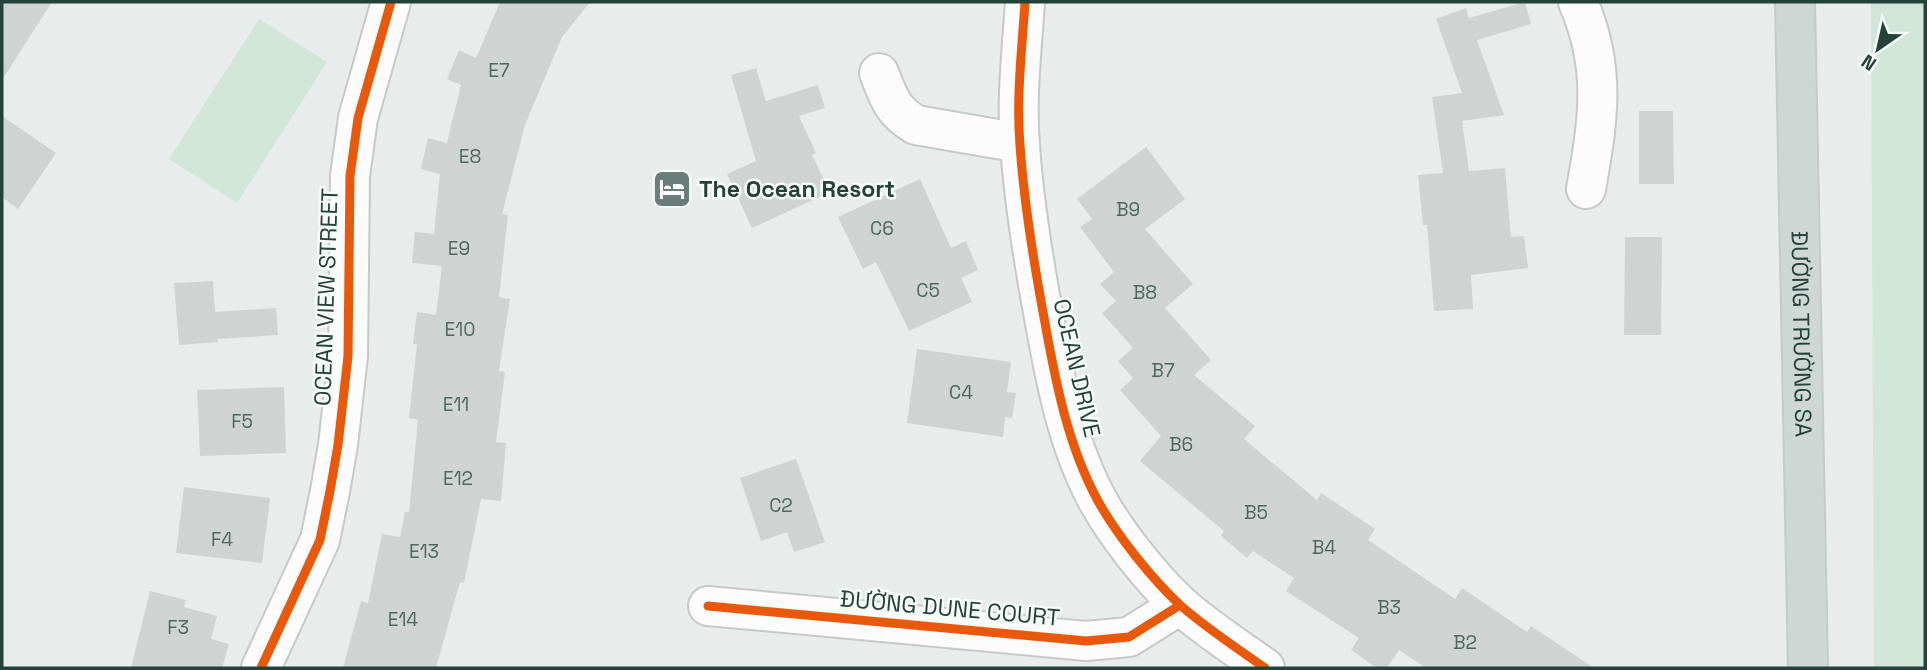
<svg xmlns="http://www.w3.org/2000/svg" width="1927" height="670" viewBox="0 0 1927 670" font-family="'Space Grotesk',sans-serif">
<style>
.green{fill:#d1e6d8}
.building{fill:#cfd4d2}
.lines{fill:none;stroke-linecap:round;stroke-linejoin:round}
.minor-casing{stroke:#c5cac8;stroke-width:42}
.major-casing{stroke:#c3ccc9;stroke-width:42}
.minor{stroke:#fcfcfc;stroke-width:38}
.major{stroke:#cfd7d5;stroke-width:38}
.cycleway-casing{stroke:#f7fbf9;stroke-width:13}
.cycleway{stroke:#e8590c;stroke-width:9}
.labels{text-anchor:middle;dominant-baseline:central;stroke-width:5;stroke-linejoin:round;paint-order:stroke}
.number-label{font-size:19px;fill:#506761}
.poi-label{font-size:23px;font-weight:bold;fill:#24423a;stroke:#f7fbf9;text-anchor:start}
.street-label{font-size:23px;fill:#24423a;stroke:#f7fbf9}
</style>
<rect width="100%" height="100%" fill="#e8edeb"/>
<path class="green" d="M 1871,2 L 1925,2 L 1925,668 L 1874,668 Z
M 259,19 L 327,62 L 237,203 L 169,159 Z"/>
<path class="building" d="M 2,2 L 52,2 L 2,80 Z
M 500,2 L 590,2 L 562,37 L 525,125 L 502,214 L 508,215 L 499,297 L 510,299 L 499,371 L 505,372 L 496,442 L 506,443 L 501,501 L 481,499 L 464,583 L 460,582 L 436,668 L 343,668 L 361,601 L 368,603 L 382,534 L 400,537 L 405,512 L 409,512 L 418,420 L 409,418 L 417,344 L 413,344 L 417,312 L 436,315 L 442,266 L 412,263 L 415,232 L 434,234 L 440,174 L 421,169 L 428,138 L 447,143 L 461,85 L 447,79 L 459,50 L 476,58 Z
M 1525,2 L 1531,24 L 1477,40 L 1504,115 L 1462,121 L 1469,171 L 1505,168 L 1511,237 L 1524,236 L 1528,268 L 1471,275 L 1473,309 L 1434,311 L 1427,225 L 1423,225 L 1418,175 L 1443,173 L 1432,97 L 1462,93 L 1436,19 L 1466,8 L 1469,18 Z
M 756,68 L 766,101 L 818,85 L 825,108 L 799,116 L 816,153 L 812,155 L 830,192 L 752,228 L 727,174 L 756,161 L 731,75 Z
M 1639,111 L 1673,111 L 1674,184 L 1639,184 Z
M 2,116 L 56,153 L 18,209 L 2,197 Z
M 1146,147 L 1185,199 L 1145,229 L 1193,284 L 1165,308 L 1211,360 L 1194,375 L 1255,426 L 1244,439 L 1317,500 L 1321,493 L 1375,529 L 1368,540 L 1455,599 L 1462,588 L 1527,632 L 1531,626 L 1594,668 L 1426,668 L 1399,650 L 1387,668 L 1377,668 L 1351,650 L 1359,638 L 1286,591 L 1294,578 L 1253,551 L 1247,558 L 1221,536 L 1224,531 L 1140,461 L 1161,436 L 1120,390 L 1133,378 L 1118,361 L 1133,348 L 1102,313 L 1116,301 L 1100,284 L 1114,272 L 1080,227 L 1092,219 L 1077,199 Z
M 920,179 L 951,248 L 966,241 L 978,270 L 961,278 L 972,302 L 909,331 L 876,262 L 863,269 L 838,217 Z
M 1625,237 L 1662,237 L 1661,335 L 1624,335 Z
M 213,281 L 215,312 L 276,308 L 278,335 L 217,339 L 218,342 L 179,345 L 174,283 Z
M 917,349 L 1011,362 L 1007,392 L 1016,393 L 1012,418 L 1005,417 L 1003,437 L 907,423 Z
M 284,387 L 286,453 L 200,456 L 197,390 Z
M 796,459 L 825,542 L 794,552 L 787,532 L 761,541 L 740,478 Z
M 184,487 L 270,498 L 262,563 L 176,553 Z
M 150,591 L 186,600 L 184,607 L 217,616 L 211,639 L 229,644 L 222,668 L 131,668 Z"/>
<g class="lines">
<g class="minor-casing">
<path id="minor" d="M 1025,2 C 1022,49 1016,98 1020,145 C 1024,205 1034,264 1045,323 C 1056,384 1068,446 1098,501 C 1117,535 1151,578 1180,605 C 1206,628 1237,648 1265,668
M 1578,2 C 1607,68 1598,122 1586,189
M 879,73 C 889,98 892,111 916,125 L 1020,143
M 708,606 L 1086,641 L 1129,637 L 1180,605
M 261,668 L 320,540 L 330,491 L 338,445 L 348,356 L 350,176 L 358,118 L 391,2"/>
</g>
<g class="major-casing">
<g id="major">
<path id="s1" d="M 1795,2 L 1808,668"/>
</g>
</g>
<use href="#minor" class="minor"/>
<use href="#major" class="major"/>
<g class="cycleway-casing">
<path id="cycleway" d="M 1025,2 C 1022,49 1016,98 1020,145 C 1024,205 1034,264 1045,323 C 1056,384 1068,446 1098,501 C 1117,535 1151,578 1180,605 C 1206,628 1237,648 1265,668
M 708,606 L 1086,641 L 1129,637 L 1180,605
M 261,668 L 320,540 L 330,491 L 338,445 L 348,356 L 350,176 L 358,118 L 391,2"/>
</g>
<use href="#cycleway" class="cycleway"/>
</g>
<defs>
<g id="hotel-square" transform="scale(2.0125)"><rect x="-9" y="-9" width="18" height="18" rx="4" fill="#697e78" stroke="#f7fbf9"/><path d="M-6-4.5h1.5V1H6V5H4.5V3h-9V5H-6ZM-4 0a1.8 1.8 0 1 1 3.6 0ZM.5 0V-2.5h3Q6-2.5 6 0Z" fill="#fff"/></g>
</defs>
<g fill-rule="evenodd">
<use href="#hotel-square" x="672" y="189"/>
</g>
<g class="labels">
<g class="number-label">
<text x="499" y="70">E7</text>
<text x="470" y="156">E8</text>
<text x="1128" y="209">B9</text>
<text x="882" y="228">C6</text>
<text x="459" y="248">E9</text>
<text x="928" y="290">C5</text>
<text x="1145" y="292">B8</text>
<text x="460" y="329">E10</text>
<text x="1163" y="370">B7</text>
<text x="961" y="392">C4</text>
<text x="456" y="404">E11</text>
<text x="242" y="421">F5</text>
<text x="1181" y="444">B6</text>
<text x="458" y="478">E12</text>
<text x="781" y="505">C2</text>
<text x="1256" y="512">B5</text>
<text x="222" y="539">F4</text>
<text x="1324" y="547">B4</text>
<text x="424" y="551">E13</text>
<text x="1389" y="607">B3</text>
<text x="403" y="619">E14</text>
<text x="178" y="627">F3</text>
<text x="1465" y="642">B2</text>
</g>
<g class="poi-label">
<text x="699" y="189">The Ocean Resort</text>
</g>
<g class="street-label">
<text transform="translate(326 297) rotate(-88)">OCEAN VIEW STREET</text>
<text stroke="none"><textPath href="#s1" startOffset="332">ĐƯỜNG TRƯỜNG SA</textPath></text>
<text transform="translate(1077 368) rotate(77)">OCEAN DRIVE</text>
<text transform="translate(950 608) rotate(5)">ĐƯỜNG DUNE COURT</text>
</g>
</g>
<rect width="1927" height="670" fill="none" stroke="#24423a" stroke-width="7"/>
<g transform="translate(1878 49) rotate(214)" stroke="#f7fbf9" stroke-width="5" paint-order="stroke">
<path d="M0-5L12 26L0 18L-12 26Z" fill="#24423a"/>
<text y="-10" font-size="19" font-weight="bold" text-anchor="middle" fill="#24423a">N</text>
</g>
</svg>
